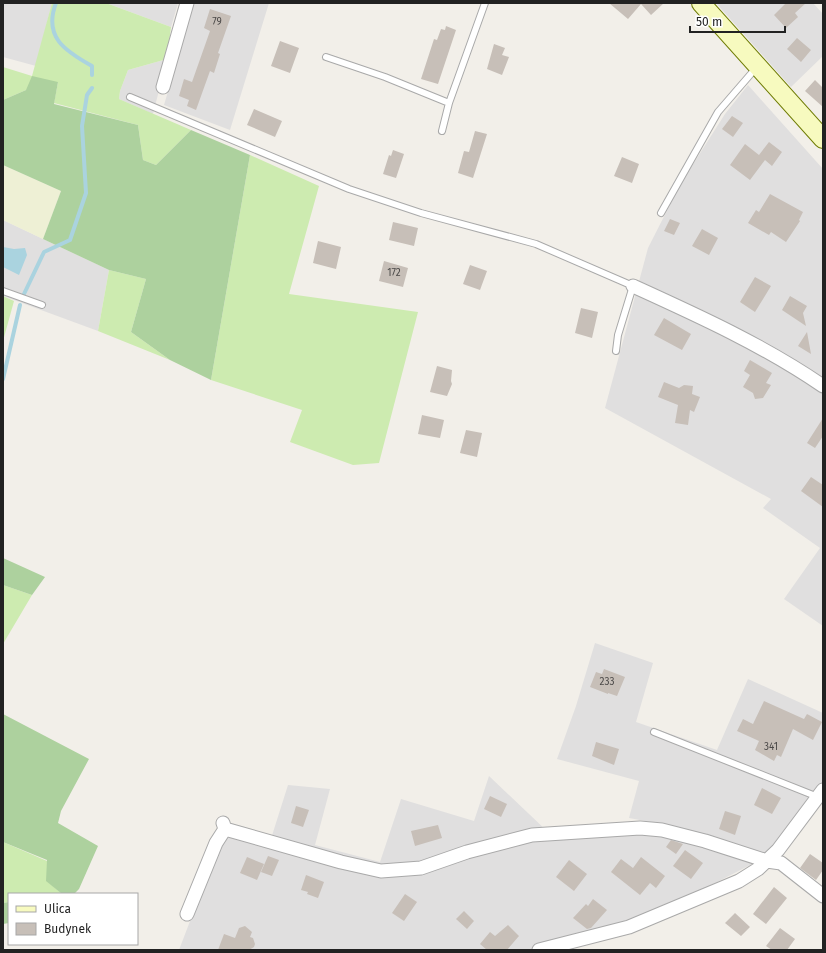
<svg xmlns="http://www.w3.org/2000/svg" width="826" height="953" viewBox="0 0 826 953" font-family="'Fira Sans',sans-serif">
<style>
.residential{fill:#e0dfdf}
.farmland{fill:#eef0d5}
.grass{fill:#cdebb0}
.forest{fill:#add19e}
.water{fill:#aad3df}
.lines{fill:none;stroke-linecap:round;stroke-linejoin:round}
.stream{stroke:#aad3df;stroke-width:4}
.building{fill:#c7bfb8}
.service-casing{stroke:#a9a9a9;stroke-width:8}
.minor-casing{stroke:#a9a9a9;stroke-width:15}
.secondary-casing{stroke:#707d05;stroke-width:20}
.service{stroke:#fff;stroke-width:6}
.minor{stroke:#fff;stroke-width:13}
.secondary{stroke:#f7fabf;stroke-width:18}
.labels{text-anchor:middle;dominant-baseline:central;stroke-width:4;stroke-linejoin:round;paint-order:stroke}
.number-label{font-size:10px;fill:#4b4948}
</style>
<rect width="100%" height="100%" fill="#f2efe9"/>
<path class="residential" d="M 3,3 L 52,3 L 36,66 L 3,57 Z
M 106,3 L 178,3 L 171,27 Z
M 194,3 L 269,3 L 230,130 L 164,105 Z
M 716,3 L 813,3 L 823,14 L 823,56 L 791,87 Z
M 167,59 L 153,114 L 119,99 L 120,91 L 128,70 Z
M 748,85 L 823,169 L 823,626 L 784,599 L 820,548 L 763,508 L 771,499 L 605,408 L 648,248 L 681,183 L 725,114 Z
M 3,220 L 109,270 L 98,331 L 3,296 Z
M 595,643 L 653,663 L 636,722 L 717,750 L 748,679 L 823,713 L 823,781 L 768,857 L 656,823 L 629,818 L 639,781 L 557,759 L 576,706 Z
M 489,776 L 548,832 L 626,831 L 679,838 L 756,862 L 649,917 L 536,950 L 179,950 L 224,832 L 269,845 L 288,785 L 330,789 L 315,845 L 380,862 L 401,799 L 474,821 Z"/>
<path class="farmland" d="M 3,165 L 61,191 L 43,239 L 3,220 Z"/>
<path class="grass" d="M 52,3 L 106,3 L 171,27 L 167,59 L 128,70 L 120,91 L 119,99 L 191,130 L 156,165 L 143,160 L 138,125 L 54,103 L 58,82 L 26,90 L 3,100 L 3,67 L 32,76 Z
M 250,155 L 319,186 L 289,294 L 418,312 L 379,463 L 353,465 L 290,442 L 302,410 L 211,380 Z
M 109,270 L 146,279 L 131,332 L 170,360 L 98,331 Z
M 3,296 L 14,301 L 3,341 Z
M 3,585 L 32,595 L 3,644 Z
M 3,842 L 47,861 L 47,881 L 62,894 L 9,894 L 9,902 L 3,903 Z"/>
<path class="forest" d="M 32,76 L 58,82 L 54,104 L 138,125 L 143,160 L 156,165 L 191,130 L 250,155 L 211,380 L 170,360 L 131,332 L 146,279 L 109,270 L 43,239 L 61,191 L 3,165 L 3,100 L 26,90 Z
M 3,558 L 45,577 L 32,595 L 3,585 Z
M 3,714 L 89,759 L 61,811 L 58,823 L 98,846 L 79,889 L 74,894 L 62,894 L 46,881 L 47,860 L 3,842 Z
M 9,902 L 9,923 L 3,924 L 3,903 Z"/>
<path class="water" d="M 3,247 L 14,249 L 25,248 L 27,255 L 19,275 L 3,267 Z"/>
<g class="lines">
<path class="stream" d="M 56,3 C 43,37 65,51 92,66 L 92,75
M 24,294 L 44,252 L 70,240 L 86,193 L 82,126 L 87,95 L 92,88
M 3,379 L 20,305"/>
</g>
<path class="building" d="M 609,3 L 664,3 L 651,15 L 641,4 L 628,19 Z
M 786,3 L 806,3 L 795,13 L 798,17 L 786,28 L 774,15 Z
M 210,9 L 231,16 L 218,53 L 220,54 L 214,73 L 210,71 L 196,110 L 187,106 L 189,100 L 179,96 L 184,79 L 192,82 L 210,31 L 204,28 Z
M 446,26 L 456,30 L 438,84 L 421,79 L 434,39 L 437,40 L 441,29 L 445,30 Z
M 797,38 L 811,50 L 801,62 L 787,49 Z
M 280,41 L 299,48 L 290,73 L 271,66 Z
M 494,44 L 505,48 L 502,55 L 509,57 L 502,75 L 487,69 Z
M 815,80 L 823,88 L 823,107 L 805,91 Z
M 254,109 L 282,121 L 275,137 L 247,125 Z
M 732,116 L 743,123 L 733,137 L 722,129 Z
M 475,131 L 487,134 L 473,178 L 458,173 L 464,151 L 469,152 Z
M 769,142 L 782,152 L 772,166 L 765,160 L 750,180 L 730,165 L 745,144 L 759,155 Z
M 393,150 L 404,154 L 396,178 L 383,174 L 389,155 L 391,156 Z
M 622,157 L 639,164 L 632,183 L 614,176 Z
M 770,194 L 803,212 L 799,220 L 800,221 L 786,242 L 771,232 L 769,235 L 748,223 L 756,210 L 759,212 Z
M 670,219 L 680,223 L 674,235 L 664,231 Z
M 393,222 L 418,228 L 414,246 L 389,240 Z
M 702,229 L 718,238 L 709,255 L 692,246 Z
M 318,241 L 341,247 L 336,269 L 313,263 Z
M 384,261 L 408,268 L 403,287 L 379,281 Z
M 470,265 L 487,271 L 480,290 L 463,284 Z
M 755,277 L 771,286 L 755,312 L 740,302 Z
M 790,296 L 807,306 L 803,313 L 806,326 L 782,310 Z
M 581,308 L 598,312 L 592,338 L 575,333 Z
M 664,318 L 691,334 L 682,350 L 654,335 Z
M 807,332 L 811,354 L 798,346 Z
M 750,360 L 772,373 L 766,383 L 771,385 L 763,398 L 755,399 L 753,393 L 743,387 L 750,375 L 744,371 Z
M 437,366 L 452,370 L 451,381 L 452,384 L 447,396 L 430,392 Z
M 664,382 L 679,388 L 684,385 L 693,386 L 692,394 L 700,397 L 694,412 L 690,410 L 688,425 L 675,423 L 678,405 L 658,397 Z
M 422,415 L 444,420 L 440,438 L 418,434 Z
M 823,418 L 823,436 L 815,448 L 807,443 Z
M 466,430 L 482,433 L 477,457 L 460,453 Z
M 811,477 L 823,485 L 823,507 L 801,491 Z
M 604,669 L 625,677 L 617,696 L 608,693 L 608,694 L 590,687 L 596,672 L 602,674 Z
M 764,701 L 804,719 L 807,714 L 822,722 L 813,740 L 793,729 L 781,757 L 777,755 L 774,761 L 755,750 L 759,741 L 737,731 L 743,719 L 753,724 Z
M 596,742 L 619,749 L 614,765 L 592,756 Z
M 762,788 L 781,798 L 772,814 L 754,805 Z
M 490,796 L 507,804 L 501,817 L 484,809 Z
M 296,806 L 309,810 L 303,827 L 291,823 Z
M 725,811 L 741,816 L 735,835 L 719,829 Z
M 438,825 L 442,838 L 415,846 L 411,831 Z
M 671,840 L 683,844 L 676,854 L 666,847 Z
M 685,850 L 703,863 L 691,879 L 673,866 Z
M 810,854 L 823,863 L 823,870 L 816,880 L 800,868 Z
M 268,856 L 279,860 L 272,876 L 261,872 Z
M 247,857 L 264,864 L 257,880 L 240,873 Z
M 641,857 L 665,876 L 656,888 L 650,883 L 640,895 L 611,872 L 621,859 L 633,868 Z
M 569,860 L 587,874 L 574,891 L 556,877 Z
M 306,875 L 324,882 L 318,898 L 307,894 L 308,892 L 301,890 Z
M 774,887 L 787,898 L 766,924 L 753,914 Z
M 405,894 L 417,902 L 404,921 L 392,913 Z
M 593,899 L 607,910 L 591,928 L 587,929 L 573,918 L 586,904 L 588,906 Z
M 464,911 L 474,921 L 467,929 L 456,919 Z
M 735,913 L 750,927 L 741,936 L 725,923 Z
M 508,925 L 519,936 L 507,950 L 487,950 L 480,944 L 490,932 L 495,936 Z
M 245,926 L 252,932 L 250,937 L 253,938 L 255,944 L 254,947 L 249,950 L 218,950 L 224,934 L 235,938 L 239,928 Z
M 780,928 L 795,939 L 787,950 L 772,950 L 766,946 Z"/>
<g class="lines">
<g class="service-casing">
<path id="service" d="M 326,57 L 385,77 L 449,103
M 130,97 L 349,189 L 421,213 L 536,244 L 633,286 L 618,335 L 616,351
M 442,131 L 449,103 L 485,3
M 661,213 L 718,112 L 756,68
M 3,291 L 42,305
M 654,732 L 818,797"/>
</g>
<g class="minor-casing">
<path id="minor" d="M 163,87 L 187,3
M 633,286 C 699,316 763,345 823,386
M 223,823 L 225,829 L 341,862 L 381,871 L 421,868 L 467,852 L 532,835 L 640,828 L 662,830 L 705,841 L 767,861 L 781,863 L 823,896
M 187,914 L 216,843 L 225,829
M 539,950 L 629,927 L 739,881 L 758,869 L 778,850 L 823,790"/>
</g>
<g class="secondary-casing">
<path id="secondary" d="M 701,3 L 823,139"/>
</g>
<use href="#service" class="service"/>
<use href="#minor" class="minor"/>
<use href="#secondary" class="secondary"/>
</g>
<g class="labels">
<g class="number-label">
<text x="217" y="22">79</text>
<text x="394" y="273">172</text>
<text x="607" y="682">233</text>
<text x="771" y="747">341</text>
</g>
</g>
<rect width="826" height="953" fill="none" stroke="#222222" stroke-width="8"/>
<rect x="8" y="893" width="130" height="52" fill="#ffffff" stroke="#a7a7a7"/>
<rect x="16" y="906" width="20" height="6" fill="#f7fabf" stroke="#a7a7a7"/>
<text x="44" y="913" font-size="12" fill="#222222">Ulica</text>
<rect x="16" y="923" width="20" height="12" fill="#c7bfb8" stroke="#a7a7a7"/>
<text x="44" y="933" font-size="12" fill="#222222">Budynek</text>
<path d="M690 26v6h95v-6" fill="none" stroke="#222222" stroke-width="2"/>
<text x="696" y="26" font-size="12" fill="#222222" stroke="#ffffff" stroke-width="3" paint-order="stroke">50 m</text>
</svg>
